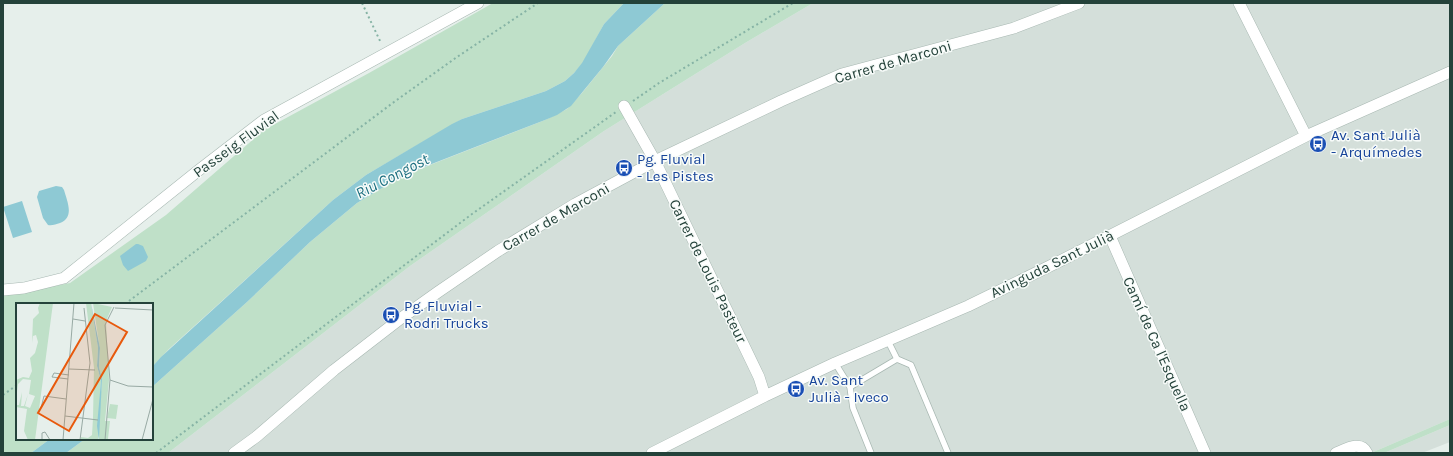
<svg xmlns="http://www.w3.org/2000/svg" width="1453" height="456" viewBox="0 0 1453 456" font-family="Karla,sans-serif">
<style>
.built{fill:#d4dfda}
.green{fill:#bfe0c8}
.water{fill:#8ec9d4}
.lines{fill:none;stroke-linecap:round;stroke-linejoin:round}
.lane-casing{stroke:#a8b8b2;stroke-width:7}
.street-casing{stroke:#a8b8b2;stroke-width:12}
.path{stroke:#86b3a5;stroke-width:2;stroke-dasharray:2 3;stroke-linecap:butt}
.lane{stroke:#fff;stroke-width:5.5}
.street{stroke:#fff;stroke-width:11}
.labels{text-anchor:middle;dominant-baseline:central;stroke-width:3;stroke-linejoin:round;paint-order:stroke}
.street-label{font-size:15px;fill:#24423a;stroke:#f7fbf9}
.transit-label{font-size:15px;fill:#164399;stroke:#f7fbf9;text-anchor:start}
.water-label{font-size:16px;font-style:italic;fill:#1c6f80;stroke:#f7fbf9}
.inset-road{fill:none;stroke:#98aaa4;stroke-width:1}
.view{fill:#e8590c;fill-opacity:0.15;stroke:#e8590c;stroke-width:2}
.inset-edge{fill:none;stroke:#24423a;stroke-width:2}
</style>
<rect width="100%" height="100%" fill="#e6efeb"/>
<path class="built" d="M 813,3 L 1450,3 L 1450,419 L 1371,453 L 168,453 L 410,266 L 604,131 L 745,43 Z
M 1450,425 L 1450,442 L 1422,453 L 1384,453 Z"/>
<path class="green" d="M 493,3 L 624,3 L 604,24 L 583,63 L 574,73 L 565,81 L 546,91 L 462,119 L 366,175 L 333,200 L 169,349 L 152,367 L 152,304 L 17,304 L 17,439 L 50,439 L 31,453 L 3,453 L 3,296 L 70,283 L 166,215 L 264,130 L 369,73 Z
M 665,3 L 813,3 L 745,43 L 604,131 L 410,266 L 168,453 L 66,453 L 85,439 L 152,439 L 152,387 L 247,302 L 310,242 L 357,203 L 397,179 L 430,165 L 545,120 L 567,109 L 582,93 L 612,56 L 618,46 Z
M 1450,419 L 1450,425 L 1384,453 L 1371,453 Z"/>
<path class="water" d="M 624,3 L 665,3 L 618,46 L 603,67 L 571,106 L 557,115 L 545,120 L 424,167 L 397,179 L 357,203 L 310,242 L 247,302 L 152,387 L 152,367 L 161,357 L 333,200 L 366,175 L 452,124 L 462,119 L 546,91 L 565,81 L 574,73 L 582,63 L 604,24 Z
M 56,186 L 62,187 L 64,190 C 67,201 75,217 60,223 C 56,224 52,226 48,225 L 43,218 L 37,197 L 39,191 Z
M 22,201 L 32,232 L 13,238 L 3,207 Z
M 136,244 L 138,244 L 143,246 L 148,257 L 146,261 L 128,271 L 123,265 L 120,256 Z
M 50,439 L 85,439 L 66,453 L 31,453 Z"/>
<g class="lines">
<g class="lane-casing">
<path id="lane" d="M 887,339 L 897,359 L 911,365 L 948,453
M 835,363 L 850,387 L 853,408 L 871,453
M 850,387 L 897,359"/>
</g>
<g class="street-casing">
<path id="street" d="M 1239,3 L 1306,136
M 624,106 L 655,161 L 759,377 L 765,396
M 1110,236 L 1205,453
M 3,290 L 24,288 L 64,278 L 199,170 L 264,120 L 478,3
M 234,453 L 256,437 L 334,370 L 400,319 L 438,292 L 498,251 L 575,204 L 655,161 L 781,101 L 842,74 L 1014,28 L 1079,3
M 652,453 L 765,396 L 835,363 L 968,306 L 1058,262 L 1306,136 L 1450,72
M 1336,453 C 1346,449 1361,440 1367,453"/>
</g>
<path class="path" d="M 362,3 L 381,43
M 633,101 L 659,83 L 793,3
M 125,304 L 394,102 L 457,57 L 538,3
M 3,395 L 17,385
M 156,453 L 472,214 L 616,112"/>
<use href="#lane" class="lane"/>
<use href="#street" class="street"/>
</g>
<defs>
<g id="bus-disc" transform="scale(0.9)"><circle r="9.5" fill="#1a4fb4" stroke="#f7fbf9"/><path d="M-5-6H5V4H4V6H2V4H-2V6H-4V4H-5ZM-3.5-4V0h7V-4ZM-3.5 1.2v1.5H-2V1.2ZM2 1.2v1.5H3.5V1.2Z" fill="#fff"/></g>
</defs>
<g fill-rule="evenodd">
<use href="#bus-disc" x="1318" y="144"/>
<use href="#bus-disc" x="624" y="168"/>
<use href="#bus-disc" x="391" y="315"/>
<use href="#bus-disc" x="796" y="389"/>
</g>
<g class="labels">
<g class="street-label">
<text transform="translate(893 62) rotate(-16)">Carrer de Marconi</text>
<text transform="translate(236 144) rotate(-36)">Passeig Fluvial</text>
<text transform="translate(556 217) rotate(-30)">Carrer de Marconi</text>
<text transform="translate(1052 264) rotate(-26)">Avinguda Sant Julià</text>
<text transform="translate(708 271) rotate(64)">Carrer de Louis Pasteur</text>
<text transform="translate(1157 344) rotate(66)">Camí de Ca l'Esquella</text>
</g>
<g class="transit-label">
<text x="1331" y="135">Av. Sant Julià<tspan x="1331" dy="17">- Arquímedes</tspan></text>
<text x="637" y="159">Pg. Fluvial<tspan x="637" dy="17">- Les Pistes</tspan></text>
<text x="404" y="306">Pg. Fluvial -<tspan x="404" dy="17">Rodri Trucks</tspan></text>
<text x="809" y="380">Av. Sant<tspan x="809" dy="17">Julià - Iveco</tspan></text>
</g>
<g class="water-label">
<text transform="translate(392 176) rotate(-27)">Riu Congost</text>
</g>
</g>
<g transform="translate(16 303)">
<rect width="137" height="137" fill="#e6efeb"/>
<path d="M 24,0 L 37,0 L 19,137 L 12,137 L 8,128 L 11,106 L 0,104 L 0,102 L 3,102 L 6,89 L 5,103 L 8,103 L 12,91 L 9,103 L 14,105 L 19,93 L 13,91 L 15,77 L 7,76 L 2,81 L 0,96 L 0,77 L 7,74 L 13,75 L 16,68 L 14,55 L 19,50 L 22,39 L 20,32 L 17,33 L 16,40 L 17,16 L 23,10 L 22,5 ZM 70,0 L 75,0 L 82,45 L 81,63 L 85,78 L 82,137 L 65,137 L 65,134 L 72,135 L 76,132 L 77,115 L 78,65 ZM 77,0 L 96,4 L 90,18 L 93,77 L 89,118 L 94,118 L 92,136 L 89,137 L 83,137 L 82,129 L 86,76 L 83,64 L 84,47 ZM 94,101 L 102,102 L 100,116 L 91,115 Z" fill="#bfe0c8"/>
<path d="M 75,0 L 84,45 L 83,64 L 86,76 L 83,137 L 81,123 L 85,78 L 81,63 L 82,45 Z" fill="#8ec9d4"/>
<path class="inset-road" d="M 99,5 L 137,7M 57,16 L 69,18M 53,66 L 79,67M 52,76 L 36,74 L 38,70 L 53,72M 94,77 L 112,83 L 137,84M 25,105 L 28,93 L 50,96M 49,113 L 82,117M 26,137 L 26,130 L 29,129 L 34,137M 47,137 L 58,0M 64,137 L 74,60 L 68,5M 89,137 L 94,77 L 89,22 L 98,4M 126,137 L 137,96"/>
<path class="view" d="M 79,11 L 111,29 L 53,128 L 22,110 Z"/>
<rect width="137" height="137" class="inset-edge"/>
</g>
<rect width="1453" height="456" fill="none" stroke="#24423a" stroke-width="8"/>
</svg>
